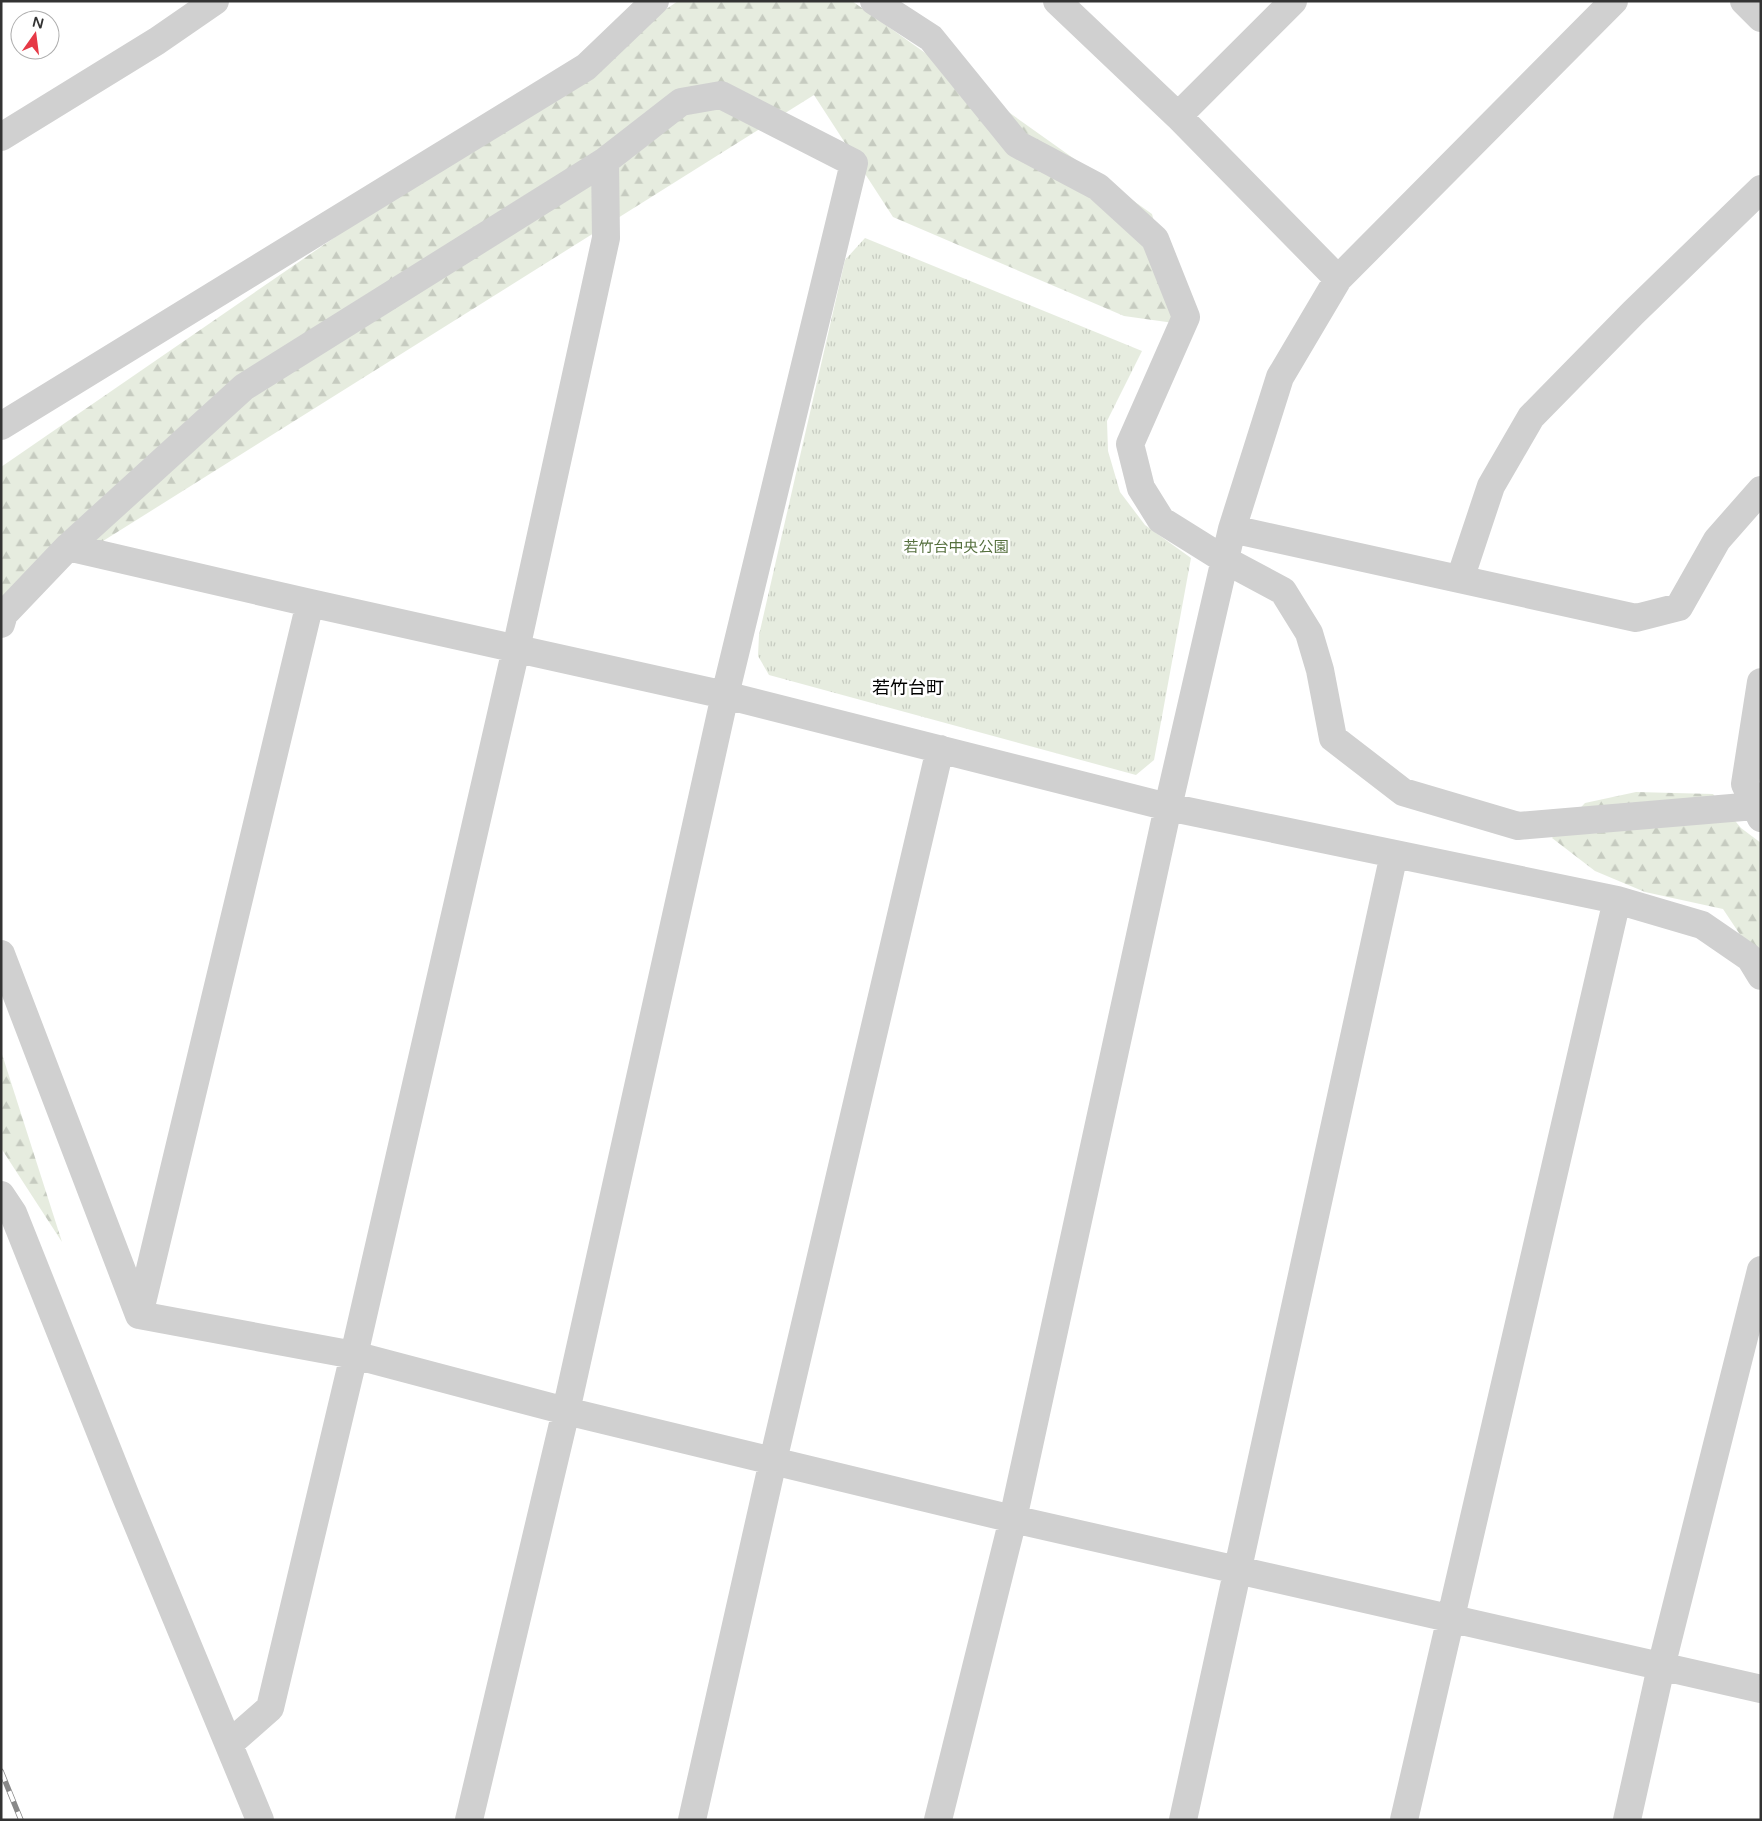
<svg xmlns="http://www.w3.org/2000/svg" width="1762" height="1821" viewBox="0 0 1762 1821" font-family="'Varela Round','Noto Sans JP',sans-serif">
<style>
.forest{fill:url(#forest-firs)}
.park{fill:url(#park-tufts)}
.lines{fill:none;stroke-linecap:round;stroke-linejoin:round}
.minor{stroke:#d0d0d0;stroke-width:28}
.rail-casing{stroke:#888;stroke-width:5.5}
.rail{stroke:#fff;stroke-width:4;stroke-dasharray:11;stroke-linecap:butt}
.labels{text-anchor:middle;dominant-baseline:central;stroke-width:5;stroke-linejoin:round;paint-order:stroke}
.park-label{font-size:15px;fill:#56703f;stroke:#fff}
.quarter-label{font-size:18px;fill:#000;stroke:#fff}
</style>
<defs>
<pattern id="forest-firs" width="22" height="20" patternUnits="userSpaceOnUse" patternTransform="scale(1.25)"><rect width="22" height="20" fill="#e6ecdf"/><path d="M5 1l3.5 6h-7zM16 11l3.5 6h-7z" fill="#c6cbc0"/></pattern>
<pattern id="park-tufts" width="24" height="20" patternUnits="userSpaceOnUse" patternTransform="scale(1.25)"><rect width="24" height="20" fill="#e6ecdf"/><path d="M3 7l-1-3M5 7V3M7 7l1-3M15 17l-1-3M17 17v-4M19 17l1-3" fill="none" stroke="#c6cbc0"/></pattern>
</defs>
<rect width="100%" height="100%" fill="#fff"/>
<path class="forest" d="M 678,1 L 852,1 L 1152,214 L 1181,324 L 1124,316 L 893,217 L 814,95 L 1,605 L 1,467 Z
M 1636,792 L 1713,794 L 1741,828 L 1761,843 L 1761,966 L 1723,909 L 1645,892 L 1595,871 L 1552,838 L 1585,803 Z
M 1,1051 L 62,1242 L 1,1148 Z"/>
<path class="park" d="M 865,238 L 1142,351 L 1107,421 L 1108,451 L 1120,492 L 1145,525 L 1191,558 L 1154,760 L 1136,775 L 769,675 L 758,656 L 759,635 L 767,600 L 845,260 Z"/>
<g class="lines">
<path class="minor" d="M 874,1 L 931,38 L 1017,144 L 1098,187 L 1155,239 L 1186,317 L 1130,444 L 1141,488 L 1161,520 L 1225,560 L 1283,591 L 1309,633 L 1320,670 L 1333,738 L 1403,792 L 1518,826 L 1755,806
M 1057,1 L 1178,116 L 1338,279
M 1744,1 L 1761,18
M 1178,116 L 1293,1
M 1,137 L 157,41 L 215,1
M 1,426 L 586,67 L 655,1
M 1232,529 L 1636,618 L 1679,607 L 1717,540 L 1761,490
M 68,547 L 310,603 L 725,695 L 1168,807 L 1617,900 L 1702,925 L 1750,958 L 1761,976
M 1460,579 L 1491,486 L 1531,417 L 1633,313 L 1761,189
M 1,624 L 4,614 L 68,547 L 244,387 L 605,161 L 681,102 L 721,95 L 854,163 L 725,695 L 566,1411 L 469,1820
M 1761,682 L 1745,784 L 1761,818
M 1,954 L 139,1315
M 1,1195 L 13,1213 L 127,1499 L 260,1820
M 139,1315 L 354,1355 L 566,1411 L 1013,1519 L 1761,1689
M 139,1315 L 310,603
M 229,1744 L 270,1708 L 354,1355 L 516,649 L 606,238 L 605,161
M 692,1820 L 773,1461 L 940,749
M 938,1820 L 1013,1519 L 1168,807 L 1232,529 L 1280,377 L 1338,279 L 1614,1
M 1183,1820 L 1394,854
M 1404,1820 L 1617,900
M 1627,1820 L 1661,1667 L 1761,1270"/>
<g class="rail-casing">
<path id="rail" d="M 1,1771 L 21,1820"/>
</g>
<use href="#rail" class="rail"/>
</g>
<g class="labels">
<g class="park-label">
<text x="956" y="547">若竹台中央公園</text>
</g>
<g class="quarter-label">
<text x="908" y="688">若竹台町</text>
</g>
</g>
<rect width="1762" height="1821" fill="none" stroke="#333333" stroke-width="5"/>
<g transform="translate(35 35) rotate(14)"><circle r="24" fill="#ffffff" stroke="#adadad"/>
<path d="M0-4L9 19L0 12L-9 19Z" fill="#e63946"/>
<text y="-8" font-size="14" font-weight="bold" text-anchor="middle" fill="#333333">N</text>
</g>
</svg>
